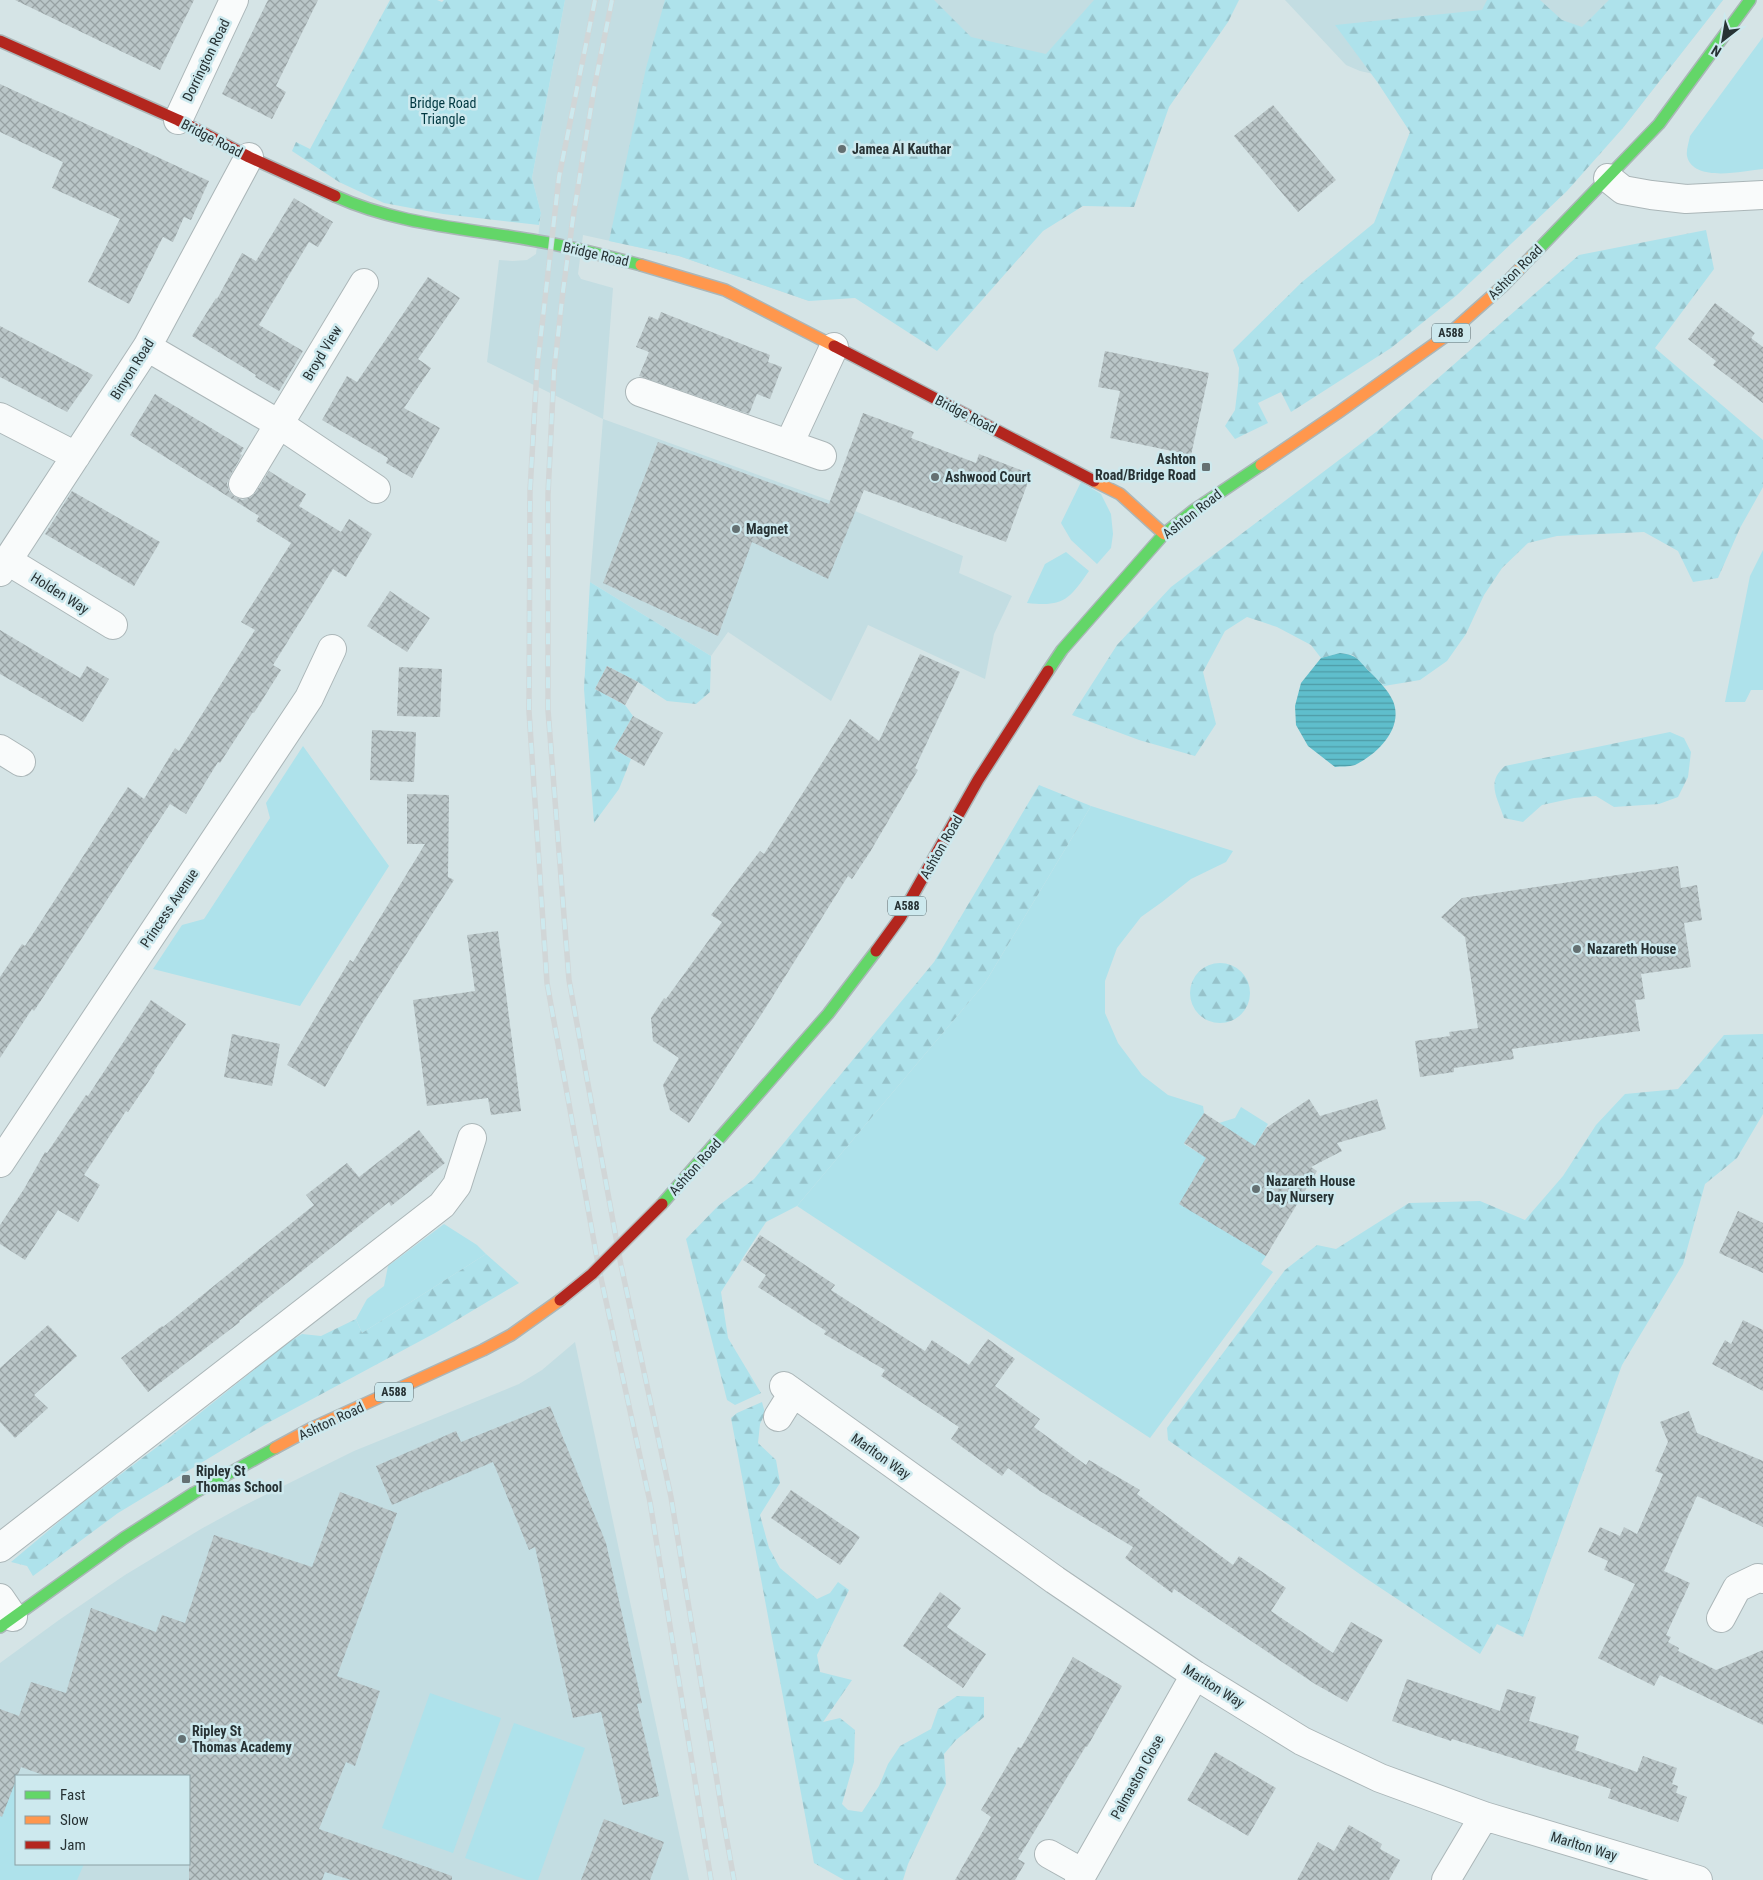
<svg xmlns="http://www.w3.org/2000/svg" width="1763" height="1880" viewBox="0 0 1763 1880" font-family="'Roboto Condensed',sans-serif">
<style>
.built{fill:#c3dde2;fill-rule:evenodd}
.green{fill:#aee2eb}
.forest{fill:url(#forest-firs)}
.water{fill:url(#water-rules)}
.building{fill:url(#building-cross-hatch)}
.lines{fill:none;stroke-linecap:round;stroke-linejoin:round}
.street-casing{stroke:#abb6b8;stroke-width:30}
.fast-casing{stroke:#abb6b8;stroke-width:14}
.slow-casing{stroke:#abb6b8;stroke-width:14}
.jam-casing{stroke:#abb6b8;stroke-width:14}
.street{stroke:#f9fbfb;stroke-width:28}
.fast{stroke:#63d668;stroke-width:11}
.slow{stroke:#ff974d;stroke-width:11}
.jam{stroke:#b3261e;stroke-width:11}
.rail-casing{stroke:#d1d6d7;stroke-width:5.5}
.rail{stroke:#cde9ee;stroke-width:4;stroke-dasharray:11;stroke-linecap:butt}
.jam-bridge-casing{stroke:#b9c1c2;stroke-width:14;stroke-linecap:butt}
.jam-bridge{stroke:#b3261e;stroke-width:11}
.poi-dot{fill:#647072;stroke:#cde9ee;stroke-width:2}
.labels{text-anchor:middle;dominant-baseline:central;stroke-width:5;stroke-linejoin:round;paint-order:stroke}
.shield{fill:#cde9ee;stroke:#59696c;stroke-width:1}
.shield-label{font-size:12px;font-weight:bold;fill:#273234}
.street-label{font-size:14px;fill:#273234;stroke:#cde9ee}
.park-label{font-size:14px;fill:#003841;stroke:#cde9ee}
.poi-label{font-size:14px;font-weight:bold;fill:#273234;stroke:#cde9ee;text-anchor:start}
</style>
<defs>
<pattern id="forest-firs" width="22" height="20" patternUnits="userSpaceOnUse" patternTransform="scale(1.25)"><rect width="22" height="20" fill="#aee2eb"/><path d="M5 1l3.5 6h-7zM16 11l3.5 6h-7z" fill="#96c2ca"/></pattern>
<pattern id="water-rules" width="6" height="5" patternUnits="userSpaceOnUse" patternTransform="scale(1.25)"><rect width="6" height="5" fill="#5fbecc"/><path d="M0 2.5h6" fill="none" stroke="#4e9ba6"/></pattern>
<pattern id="building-cross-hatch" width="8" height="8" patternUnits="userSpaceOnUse" patternTransform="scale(1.25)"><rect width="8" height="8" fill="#bac6c8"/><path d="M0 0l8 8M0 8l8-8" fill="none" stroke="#97a1a3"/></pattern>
</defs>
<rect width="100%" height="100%" fill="#d5e4e6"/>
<path class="built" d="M 565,0 L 1179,0 L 850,197 L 809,301 L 679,256 L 583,235 L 578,274 L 581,279 L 613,288 L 603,419 L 831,501 L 963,556 L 959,573 L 1012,596 L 994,634 L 985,679 L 868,625 L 831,701 L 728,632 L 711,656 L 590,582 L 603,419 L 487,362 L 499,260 L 513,261 L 527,260 L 536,254 L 541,213 L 532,178 Z
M 1285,0 L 1723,0 L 1622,129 L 1360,71 L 1346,65 Z
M 575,1342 L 689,1880 L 0,1880 L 0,1663 L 59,1620 L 125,1575 L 201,1529 L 243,1506 L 354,1451 L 519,1384 L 542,1370 ZM 16,1776 L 189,1776 L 189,1864 L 16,1864 Z"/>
<path class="green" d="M 1763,37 L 1763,169 C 1743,171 1693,183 1687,156 C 1686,150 1689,142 1690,136 Z
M 1081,482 L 1101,494 L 1111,514 L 1113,534 L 1111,548 L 1097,564 L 1071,540 L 1061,523 Z
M 1763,550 L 1763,690 L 1751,690 L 1745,702 L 1725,702 L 1750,576 Z
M 1066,552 L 1089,571 C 1069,600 1063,607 1027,603 L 1045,564 Z
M 303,746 L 389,866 L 300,1006 L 153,969 L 182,925 L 204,919 L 270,818 L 266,803 Z
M 1091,806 L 1233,851 L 1226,862 L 1191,879 L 1162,902 L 1141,917 L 1117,948 L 1105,981 L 1105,1013 L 1118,1043 L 1142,1075 L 1168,1095 L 1203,1106 L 1204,1113 L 1184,1144 L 1199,1153 L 1219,1123 L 1235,1118 L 1241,1107 L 1268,1124 L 1231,1186 L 1266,1256 L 1261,1264 L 1273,1272 L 1150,1438 L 797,1206 L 985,983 Z
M 444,1224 L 477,1245 L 486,1254 L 362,1333 L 356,1319 L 367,1299 L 384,1286 L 388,1266 Z
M 430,1693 L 501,1718 L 453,1853 L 382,1828 Z
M 514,1723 L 585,1748 L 538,1880 L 527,1880 L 465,1858 Z
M 0,1776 L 16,1783 L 16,1864 L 84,1864 L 77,1880 L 0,1880 Z"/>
<path class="forest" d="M 390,0 L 437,0 L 442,2 L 444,0 L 565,0 L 532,178 L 541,213 L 539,225 L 443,214 L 384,203 L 339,182 L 292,151 L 296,142 L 310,149 Z
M 665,0 L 934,0 L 971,37 L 1046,54 L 1094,0 L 1239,0 L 1228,22 L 1169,107 L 1134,207 L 1083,206 L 1043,231 L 937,351 L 855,298 L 809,301 L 679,256 L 609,241 L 646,68 Z
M 1487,0 L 1540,0 L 1562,20 L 1582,27 L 1609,0 L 1723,0 L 1622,129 L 1567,191 L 1457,295 L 1391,348 L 1291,412 L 1281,392 L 1258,403 L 1268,423 L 1235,439 L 1225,426 L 1235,410 L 1238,385 L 1239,368 L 1233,350 L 1302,282 L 1374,223 L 1410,132 L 1378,83 L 1335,25 L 1482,10 Z
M 1706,230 L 1714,269 L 1655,348 L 1763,440 L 1763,487 L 1740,528 L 1718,578 L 1693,582 L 1678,551 L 1644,532 L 1557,536 L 1528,543 L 1502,568 L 1484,595 L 1466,634 L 1447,661 L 1420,680 L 1384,686 L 1353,655 L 1340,653 L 1321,658 L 1311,645 L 1277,627 L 1247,617 L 1225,631 L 1203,672 L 1216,724 L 1195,756 L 1139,740 L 1072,715 L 1117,645 L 1171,587 L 1380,429 L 1579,255 Z
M 590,582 L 711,656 L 710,692 L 696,704 L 667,701 L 638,682 L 607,666 L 595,689 L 625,705 L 633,716 L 614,749 L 631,759 L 619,789 L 594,823 L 584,689 Z
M 1670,732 L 1684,738 L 1691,752 L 1688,777 L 1678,797 L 1659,804 L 1614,807 L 1596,796 L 1574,798 L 1542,805 L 1523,822 L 1504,818 C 1497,797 1486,782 1505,766 Z
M 1039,785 L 1091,806 L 985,983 L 797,1206 L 766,1222 L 721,1292 L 728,1338 L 761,1393 L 735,1405 L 727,1400 L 686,1239 L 718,1206 L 754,1179 L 934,962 Z
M1190 993a30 30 0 1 1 60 0a30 30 0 1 1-60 0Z
M 1763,1034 L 1763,1114 L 1737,1158 L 1705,1184 L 1683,1264 L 1622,1365 L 1523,1637 L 1497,1624 L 1480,1654 L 1364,1577 L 1168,1440 L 1167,1428 L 1285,1270 L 1317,1245 L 1336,1249 L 1409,1203 L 1480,1201 L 1525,1220 L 1563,1176 L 1596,1125 L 1625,1094 L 1678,1089 L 1724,1035 Z
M 486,1254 L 519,1283 L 435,1333 L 264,1425 L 118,1513 L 33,1576 L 27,1566 L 11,1562 L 73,1510 L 165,1441 L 289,1342 L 302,1334 L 321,1336 L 356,1319 L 362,1333 Z
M 762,1402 L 765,1413 L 760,1424 L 758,1443 L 776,1460 L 780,1483 L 760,1515 L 769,1548 L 780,1568 L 817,1599 L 830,1593 L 838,1582 L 849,1590 L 817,1655 L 820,1672 L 852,1680 L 823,1722 L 840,1718 L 855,1730 L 854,1762 L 842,1804 L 848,1810 L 862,1812 L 879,1786 L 888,1764 L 900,1746 L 931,1729 L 938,1709 L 957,1696 L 984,1697 L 984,1717 L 956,1740 L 944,1754 L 946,1784 L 908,1864 L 903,1880 L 844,1880 L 814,1863 L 731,1418 L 737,1413 Z"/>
<path class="water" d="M 1340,653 C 1359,655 1358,661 1371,673 C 1379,681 1388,690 1393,701 C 1404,728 1378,754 1355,765 C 1349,767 1341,766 1335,767 L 1308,746 L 1296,725 L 1295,706 L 1301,683 L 1321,658 Z"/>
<path class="building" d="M 15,0 L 194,0 L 160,70 Z
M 268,0 L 318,0 L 276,86 L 286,92 L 272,119 L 222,94 Z
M 0,84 L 209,181 L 191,220 L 184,217 L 173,242 L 163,237 L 129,304 L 88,282 L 120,219 L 52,188 L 63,162 L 0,132 Z
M 1273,105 L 1336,180 L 1298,212 L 1234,136 Z
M 294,198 L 333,222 L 318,247 L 309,242 L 259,325 L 303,351 L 279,391 L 255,377 L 256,375 L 192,336 L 216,298 L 217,299 L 242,253 L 256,261 Z
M 428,277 L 460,298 L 418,359 L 431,368 L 404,408 L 440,428 L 412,478 L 386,463 L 388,458 L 322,420 L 347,376 L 357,382 Z
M 1715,303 L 1755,333 L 1751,338 L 1763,347 L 1763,403 L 1713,365 L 1716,361 L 1688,339 Z
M 661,312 L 770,355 L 768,362 L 782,367 L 770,399 L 757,394 L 749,414 L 639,376 L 649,352 L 636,347 L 649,316 L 658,320 Z
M 0,326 L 93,375 L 67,412 L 0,377 Z
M 1105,351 L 1209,373 L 1191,455 L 1110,438 L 1120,391 L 1098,387 Z
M 155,394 L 244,448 L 240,454 L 242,455 L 230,476 L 227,483 L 229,491 L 235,497 L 242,500 L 251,497 L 256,492 L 269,471 L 306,494 L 299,506 L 341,532 L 349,519 L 372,534 L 346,577 L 333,569 L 273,665 L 281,670 L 254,713 L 253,712 L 220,763 L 218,762 L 186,814 L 170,804 L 34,1011 L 32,1009 L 0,1058 L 0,977 L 22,944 L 25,946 L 128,787 L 144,799 L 175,748 L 179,751 L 255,630 L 241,622 L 291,543 L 256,521 L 259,516 L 130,435 Z
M 863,413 L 914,432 L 911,438 L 976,463 L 979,454 L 1031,474 L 1006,542 L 864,490 L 828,579 L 752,542 L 718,636 L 603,583 L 658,442 L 829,504 Z
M 72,491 L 160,542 L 134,586 L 45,534 Z
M 390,591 L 430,618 L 407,652 L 367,626 Z
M 0,630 L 80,678 L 87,666 L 109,679 L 83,722 L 0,674 Z
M 920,654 L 960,672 L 915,768 L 918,770 L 870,852 L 852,879 L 848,876 L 761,1015 L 689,1123 L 670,1110 L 663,1085 L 679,1058 L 653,1041 L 651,1018 L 664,998 L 666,999 L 722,922 L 711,915 L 760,851 L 764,854 L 850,719 L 879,741 Z
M 607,666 L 638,682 L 625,705 L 595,689 Z
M 399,667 L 442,669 L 440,717 L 397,716 Z
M 633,716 L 663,733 L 644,766 L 614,749 Z
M 372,730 L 416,732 L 414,782 L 370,780 Z
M 407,794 L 449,795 L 448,877 L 454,880 L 364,1020 L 325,1087 L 287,1065 L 350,960 L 353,962 L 425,844 L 407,844 Z
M 1678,866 L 1681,888 L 1697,885 L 1702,920 L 1684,923 L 1691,967 L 1641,974 L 1645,999 L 1635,1000 L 1640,1031 L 1512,1049 L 1514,1059 L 1454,1068 L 1454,1072 L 1420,1077 L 1415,1041 L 1450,1036 L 1449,1032 L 1478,1028 L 1465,937 L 1441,917 L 1462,898 Z
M 498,931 L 521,1111 L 491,1115 L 488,1098 L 427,1106 L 413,1000 L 475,991 L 467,935 Z
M 151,1000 L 186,1024 L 154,1071 L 155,1072 L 128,1112 L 126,1111 L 84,1175 L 100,1185 L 78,1222 L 58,1210 L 25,1260 L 0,1244 L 0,1225 L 24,1189 L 45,1152 L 47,1153 L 86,1095 L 88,1096 Z
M 232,1034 L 280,1044 L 272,1086 L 224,1077 Z
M 1309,1099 L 1320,1116 L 1377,1099 L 1386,1129 L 1337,1143 L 1342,1151 L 1311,1167 L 1317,1171 L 1266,1256 L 1179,1204 L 1206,1158 L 1184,1143 L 1204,1113 L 1255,1146 L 1266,1128 Z
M 419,1130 L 445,1163 L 391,1206 L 389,1202 L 239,1321 L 240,1322 L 148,1392 L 121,1358 L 162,1326 L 163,1327 L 314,1205 L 306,1195 L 347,1163 L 359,1177 Z
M 1738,1211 L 1763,1223 L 1763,1273 L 1719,1253 Z
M 760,1235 L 835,1285 L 831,1290 L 925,1351 L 932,1340 L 969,1365 L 988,1339 L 1015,1359 L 995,1386 L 1040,1419 L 1034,1427 L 1086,1465 L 1089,1460 L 1140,1490 L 1137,1494 L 1233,1565 L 1239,1556 L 1286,1588 L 1271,1611 L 1333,1653 L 1351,1622 L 1383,1640 L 1347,1702 L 1315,1684 L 1174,1589 L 1172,1593 L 1125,1558 L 1133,1547 L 1040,1491 L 1008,1468 L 1002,1476 L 951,1439 L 959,1427 L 881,1376 L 885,1370 L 824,1334 L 826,1331 L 758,1287 L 766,1275 L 743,1260 Z
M 1743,1320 L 1763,1330 L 1763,1391 L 1712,1364 L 1725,1340 L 1731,1344 Z
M 48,1325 L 77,1356 L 34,1395 L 48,1408 L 15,1438 L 0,1422 L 0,1368 Z
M 550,1406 L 606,1543 L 642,1703 L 637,1704 L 659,1796 L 623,1805 L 601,1712 L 573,1718 L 535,1547 L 529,1550 L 493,1462 L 392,1505 L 376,1466 L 456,1431 L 461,1442 Z
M 1689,1411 L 1697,1433 L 1763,1461 L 1763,1527 L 1697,1496 L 1664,1571 L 1690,1583 L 1666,1635 L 1671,1637 L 1668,1642 L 1679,1648 L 1678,1651 L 1716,1670 L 1763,1650 L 1763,1725 L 1660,1675 L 1654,1686 L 1598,1658 L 1635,1584 L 1604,1570 L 1608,1561 L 1588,1552 L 1600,1527 L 1620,1536 L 1624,1527 L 1637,1534 L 1663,1474 L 1655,1471 L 1668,1442 L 1660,1422 Z
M 791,1490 L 860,1537 L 840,1565 L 771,1518 Z
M 340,1492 L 397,1513 L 337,1676 L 380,1691 L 355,1766 L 346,1762 L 319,1829 L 452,1876 L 452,1880 L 351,1880 L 325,1872 L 322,1880 L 189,1880 L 189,1776 L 46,1776 L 21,1767 L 2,1817 L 0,1816 L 0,1709 L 19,1716 L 31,1682 L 66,1693 L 91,1608 L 156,1632 L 162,1615 L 185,1623 L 214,1535 L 312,1567 Z
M 940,1592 L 961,1608 L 947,1627 L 986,1654 L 963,1688 L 903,1646 Z
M 1073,1657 L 1122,1686 L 1087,1747 L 1086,1746 L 1018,1859 L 1025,1863 L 1015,1880 L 955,1880 L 991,1817 L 981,1810 L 1018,1747 L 1021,1748 Z
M 1407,1679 L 1500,1711 L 1507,1689 L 1536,1697 L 1529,1721 L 1579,1736 L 1575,1750 L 1637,1772 L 1643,1756 L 1677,1768 L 1672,1784 L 1678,1786 L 1676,1793 L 1687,1797 L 1678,1822 L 1608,1798 L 1611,1789 L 1452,1739 L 1451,1741 L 1392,1721 Z
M 1215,1752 L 1276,1788 L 1248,1836 L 1187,1800 Z
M 604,1819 L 664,1842 L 650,1880 L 581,1880 Z
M 1349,1825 L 1382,1844 L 1380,1849 L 1400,1860 L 1389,1880 L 1297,1880 L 1318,1842 L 1334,1851 Z"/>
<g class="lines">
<g class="street-casing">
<path id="street" d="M 178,120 L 234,0
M 1608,178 L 1623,190 L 1651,195 L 1686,199 L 1763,195
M 147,347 L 279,424 L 376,489
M 640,392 L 822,456
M 0,417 L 76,456
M 789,444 L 834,347
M 243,484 L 364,283
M 8,561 L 113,625
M 0,572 L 147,347 L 249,157
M 0,749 L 21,762
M 0,1163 L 309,698 L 332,649
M 784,1386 L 1055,1580 L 1195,1675 L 1302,1741 L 1380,1778 L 1484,1816 L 1698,1880
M 778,1417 L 793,1393
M 0,1548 L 442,1205 L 457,1185 L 472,1138
M 0,1598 L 13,1617
M 1721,1618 L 1737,1588 L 1758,1578 L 1763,1579
M 1049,1854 L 1083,1873
M 1079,1880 L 1195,1675
M 1446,1880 L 1484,1816"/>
</g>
<g class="fast-casing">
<path id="fast" d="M 335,196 C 399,225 465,228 532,240 C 569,246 605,256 641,265
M 1532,256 L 1659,124 L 1750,0
M 1048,671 L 1062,650 L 1164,534 L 1194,510 L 1261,465
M 662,1204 L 828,1014 L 876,951
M 0,1627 L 124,1538 L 194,1493 L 275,1448"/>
</g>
<g class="slow-casing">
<path id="slow" d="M 641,265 L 725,290 L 834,346
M 1261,465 L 1339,412 L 1450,333 L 1504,285 L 1532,256
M 1094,481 L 1120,494 L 1164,534
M 275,1448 L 312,1428 L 483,1350 L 511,1335 L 560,1300"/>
</g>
<g class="jam-casing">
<path id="jam" d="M 0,41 L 178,120 L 249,157 L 335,196
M 834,346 L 1094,481
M 876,951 L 900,918 L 978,780 L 1048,671"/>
</g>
<use href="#street" class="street"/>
<use href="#fast" class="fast"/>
<use href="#slow" class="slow"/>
<use href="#jam" class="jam"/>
<g class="rail-casing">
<path id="rail" d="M 595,0 L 559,177 L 537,369 L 530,491 L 529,711 L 547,983 L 599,1269 L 650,1502 L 711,1880
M 612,0 L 594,89 L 573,218 L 563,291 L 554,371 L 548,494 L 548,710 L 569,980 L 621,1265 L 671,1497 L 723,1818 L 734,1880"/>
</g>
<use href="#rail" class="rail"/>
<g class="jam-bridge-casing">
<path id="jam-bridge" d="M 560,1300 L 592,1274 L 662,1204"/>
</g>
<use href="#jam-bridge" class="jam-bridge"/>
</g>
<g class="poi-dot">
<circle cx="842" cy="149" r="5"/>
<rect x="1201" y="462" width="10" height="10" rx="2.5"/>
<circle cx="935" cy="477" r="5"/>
<circle cx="736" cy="529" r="5"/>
<circle cx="1577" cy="949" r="5"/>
<circle cx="1256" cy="1189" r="5"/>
<rect x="181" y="1474" width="10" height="10" rx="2.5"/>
<circle cx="182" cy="1739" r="5"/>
</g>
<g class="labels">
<g class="shield">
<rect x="1432" y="323.5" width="38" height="19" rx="4"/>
<rect x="888" y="896.5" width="38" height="19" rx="4"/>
<rect x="375" y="1382.5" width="38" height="19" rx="4"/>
</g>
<g class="shield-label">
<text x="1451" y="333">A588</text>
<text x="907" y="906">A588</text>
<text x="394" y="1392">A588</text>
</g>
<g class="street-label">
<text transform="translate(206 60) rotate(-64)">Dorrington Road</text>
<text transform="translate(212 138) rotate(27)">Bridge Road</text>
<text transform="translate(596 254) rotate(13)">Bridge Road</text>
<text transform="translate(1515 272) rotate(-45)">Ashton Road</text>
<text transform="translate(322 353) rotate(-59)">Broyd View</text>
<text transform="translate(132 369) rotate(-58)">Binyon Road</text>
<text transform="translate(966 414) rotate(27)">Bridge Road</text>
<text transform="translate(1192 514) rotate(-38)">Ashton Road</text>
<text transform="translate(60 593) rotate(32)">Holden Way</text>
<text transform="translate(941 847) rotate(-60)">Ashton Road</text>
<text transform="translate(169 908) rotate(-56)">Princess Avenue</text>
<text transform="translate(695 1167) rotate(-48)">Ashton Road</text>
<text transform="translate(331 1421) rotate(-25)">Ashton Road</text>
<text transform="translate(881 1456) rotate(35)">Marlton Way</text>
<text transform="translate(1214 1686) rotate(32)">Marlton Way</text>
<text transform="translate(1137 1777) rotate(-61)">Palmaston Close</text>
<text transform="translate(1584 1846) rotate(17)">Marlton Way</text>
</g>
<g class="park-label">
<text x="443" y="103">Bridge Road<tspan x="443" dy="16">Triangle</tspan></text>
</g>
<g class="poi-label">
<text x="852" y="149">Jamea Al Kauthar</text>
<text x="1196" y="459" text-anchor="end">Ashton<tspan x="1196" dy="16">Road/Bridge Road</tspan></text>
<text x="945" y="477">Ashwood Court</text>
<text x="746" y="529">Magnet</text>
<text x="1587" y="949">Nazareth House</text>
<text x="1266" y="1181">Nazareth House<tspan x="1266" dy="16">Day Nursery</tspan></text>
<text x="196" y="1471">Ripley St<tspan x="196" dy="16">Thomas School</tspan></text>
<text x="192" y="1731">Ripley St<tspan x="192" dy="16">Thomas Academy</tspan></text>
</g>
</g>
<rect x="15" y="1775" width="175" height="90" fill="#cde9ee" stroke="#8ba0a4"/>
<rect x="25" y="1791" width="25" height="8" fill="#63d668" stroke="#8ba0a4"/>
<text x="60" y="1800" font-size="15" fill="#273234">Fast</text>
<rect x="25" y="1816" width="25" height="8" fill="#ff974d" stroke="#8ba0a4"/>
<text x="60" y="1825" font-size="15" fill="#273234">Slow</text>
<rect x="25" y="1841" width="25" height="8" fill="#b3261e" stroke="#8ba0a4"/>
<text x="60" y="1850" font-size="15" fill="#273234">Jam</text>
<g transform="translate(1723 40) rotate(211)" stroke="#cde9ee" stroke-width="4" paint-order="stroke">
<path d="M0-4L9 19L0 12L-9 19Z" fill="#273234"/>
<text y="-8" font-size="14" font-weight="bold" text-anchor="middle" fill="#273234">N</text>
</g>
</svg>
